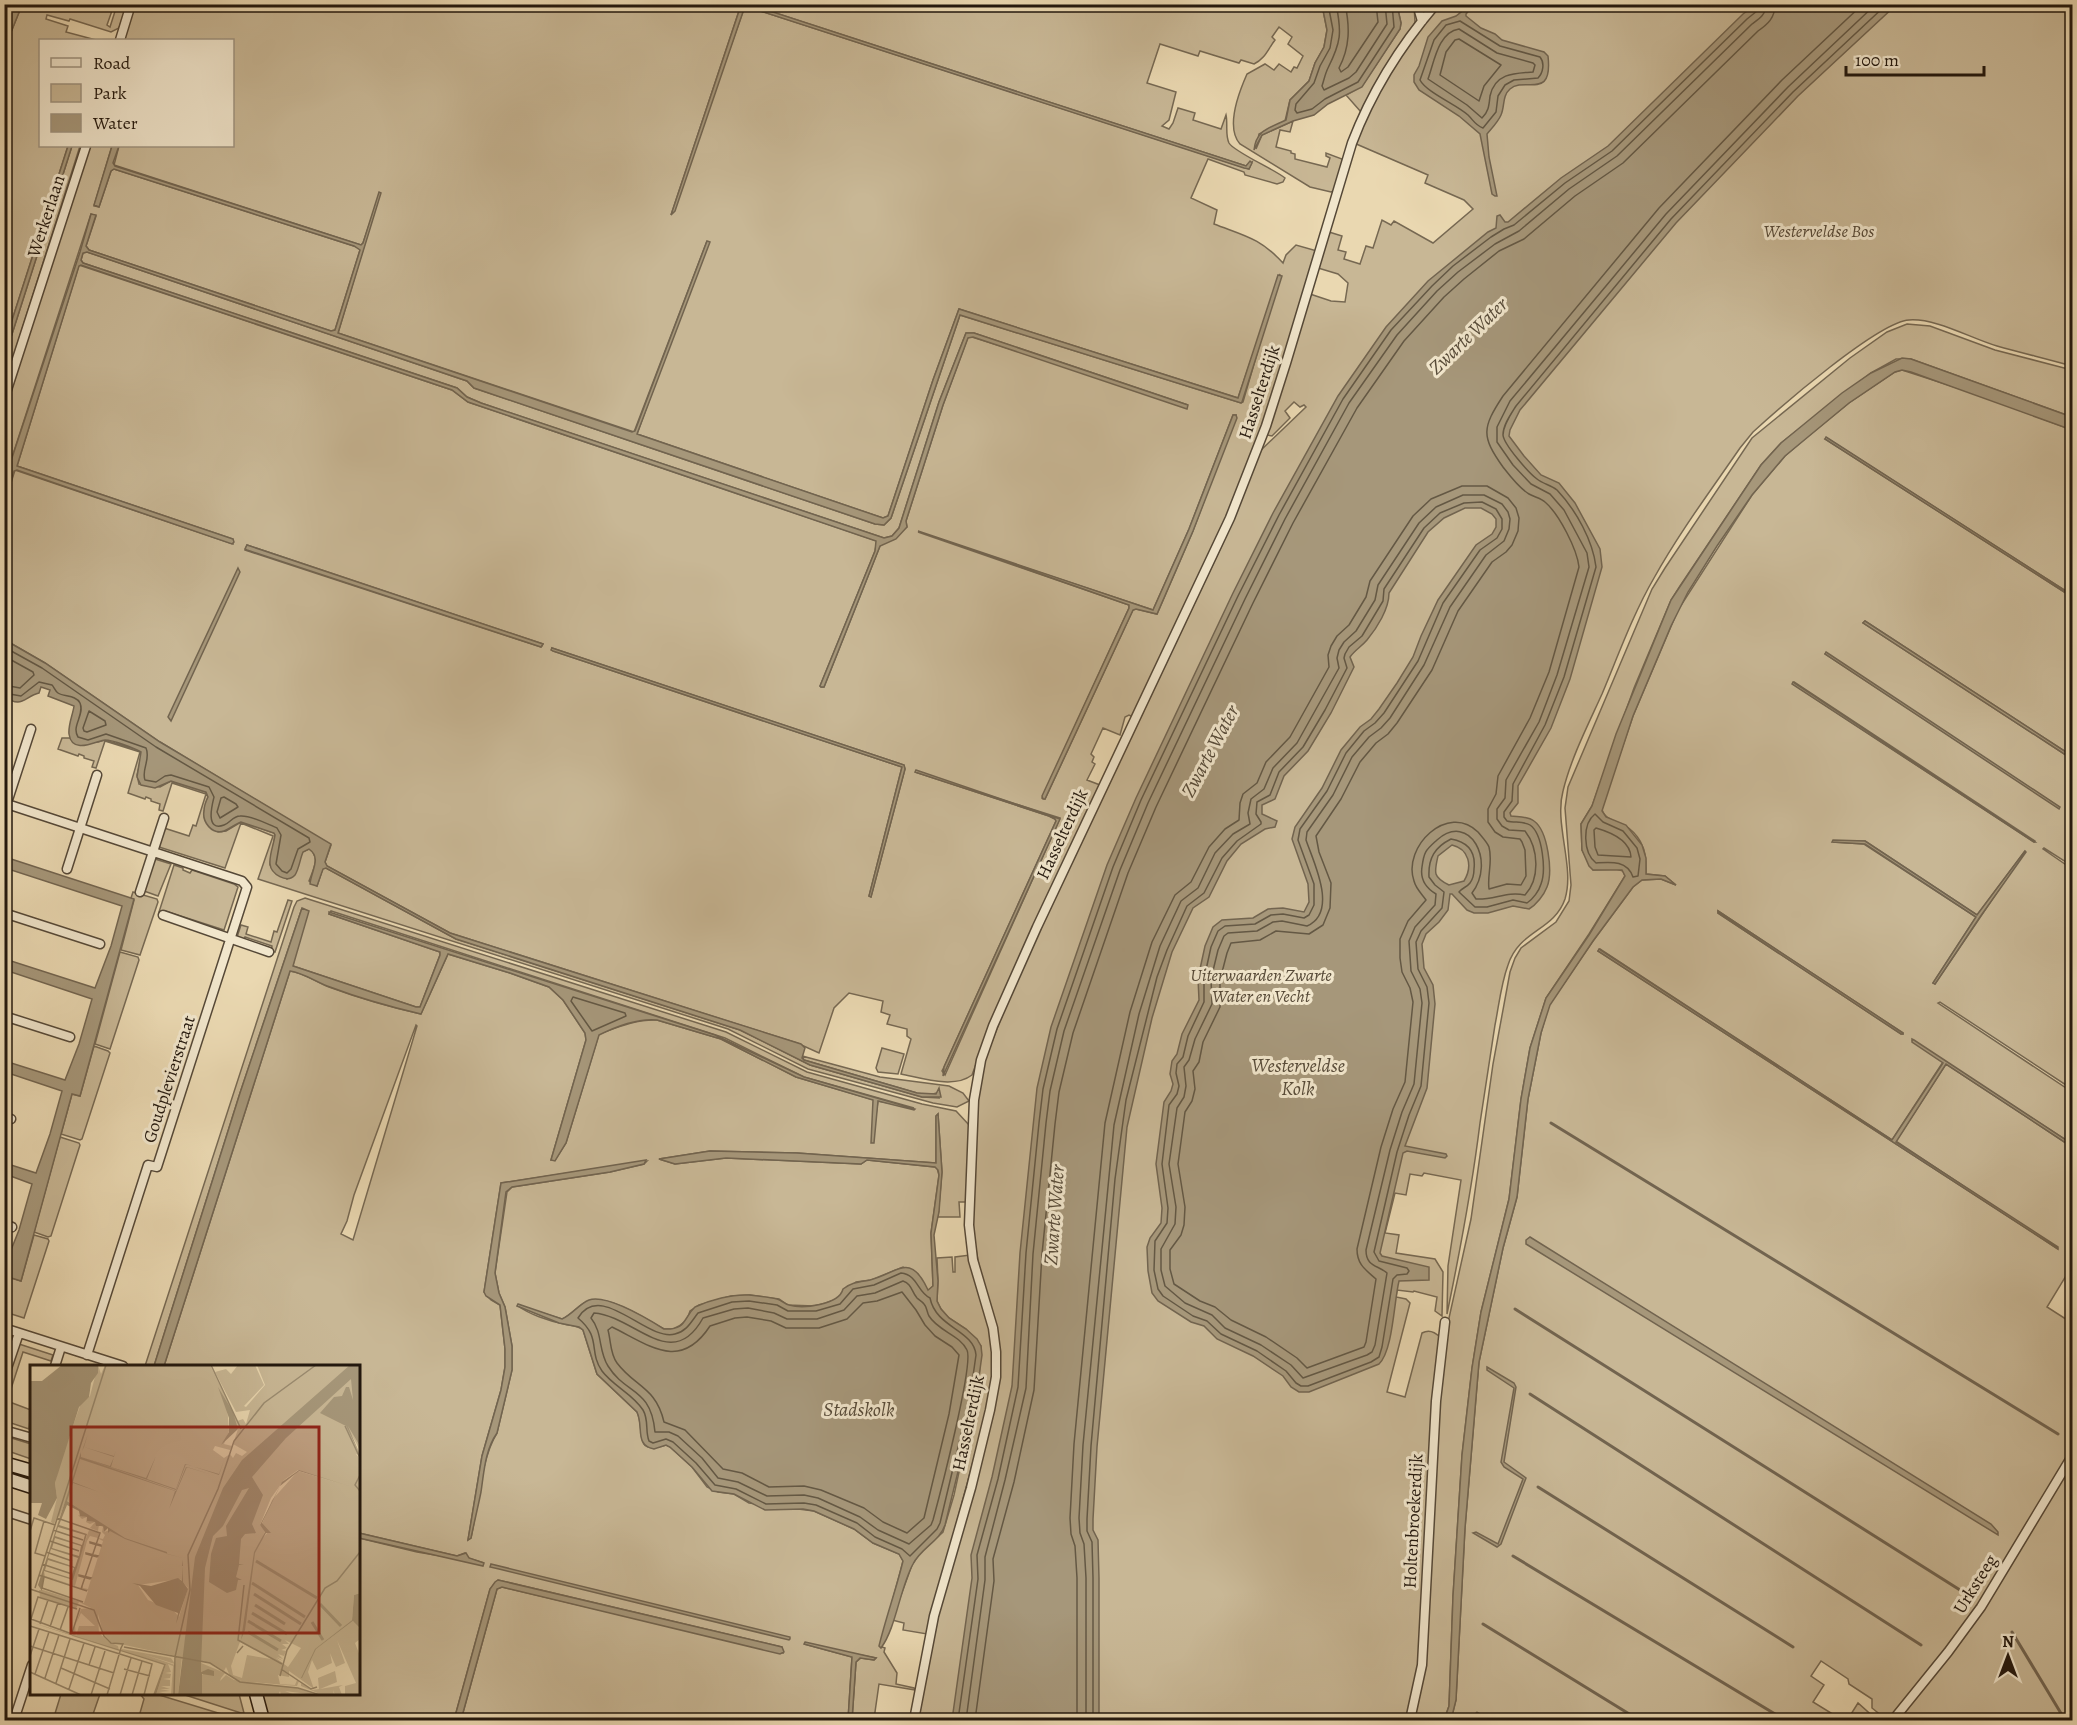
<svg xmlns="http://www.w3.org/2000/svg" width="2077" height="1725" viewBox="0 0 2077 1725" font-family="Alegreya,serif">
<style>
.green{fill:#c8b795;stroke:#766852;stroke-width:1.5;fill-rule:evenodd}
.water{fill:#a6977a;stroke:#72644f;stroke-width:1.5;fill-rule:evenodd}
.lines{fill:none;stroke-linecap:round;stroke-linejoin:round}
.shore{stroke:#645844;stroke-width:1.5}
.stream{stroke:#72644f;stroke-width:3}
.street-casing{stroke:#554837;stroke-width:11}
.secondary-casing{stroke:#23180e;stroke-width:15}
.street{stroke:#f1e6cc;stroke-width:8}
.secondary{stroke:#f1e6cc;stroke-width:12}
.labels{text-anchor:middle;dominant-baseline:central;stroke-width:6;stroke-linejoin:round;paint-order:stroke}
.street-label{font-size:18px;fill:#23180e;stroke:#f1e6cc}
.park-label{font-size:18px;font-style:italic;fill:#554836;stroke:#f1e6cc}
.water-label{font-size:20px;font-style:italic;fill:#574b39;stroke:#f1e6cc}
.inset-river{fill:none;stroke:#a6977a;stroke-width:3}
.inset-road{fill:none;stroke:#9a8b70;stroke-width:1.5}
.view{fill:#8f2418;fill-opacity:0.15;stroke:#8f2418;stroke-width:3}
.inset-edge{fill:none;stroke:#23180e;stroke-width:3}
</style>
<rect width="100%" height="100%" fill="#ead8b1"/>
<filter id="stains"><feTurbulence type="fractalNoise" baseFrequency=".00333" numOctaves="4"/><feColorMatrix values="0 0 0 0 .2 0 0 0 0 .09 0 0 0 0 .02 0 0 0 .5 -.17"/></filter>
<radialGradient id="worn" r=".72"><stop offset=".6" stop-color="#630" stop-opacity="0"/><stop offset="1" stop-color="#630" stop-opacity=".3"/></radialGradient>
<path class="green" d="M 1472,4 L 2072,5 L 2072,366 C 2047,359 2022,353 1997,346 C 1970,338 1936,318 1909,320 C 1878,322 1779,408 1753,432 L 1740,448 C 1711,490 1679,533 1654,578 C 1633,614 1618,656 1602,694 C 1588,725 1571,758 1563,791 C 1554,824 1575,867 1565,899 C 1554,931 1519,930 1508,965 C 1501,984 1499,1005 1495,1025 C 1490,1058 1485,1091 1480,1123 C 1472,1188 1460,1251 1447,1314 L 1448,1266 L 1461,1180 L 1424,1173 L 1422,1176 L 1410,1174 L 1406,1195 L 1395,1193 L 1385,1233 L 1399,1235 L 1396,1253 L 1435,1259 L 1443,1272 L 1442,1316 L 1435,1311 L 1437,1297 L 1414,1291 L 1413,1292 L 1397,1290 L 1396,1297 L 1406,1299 L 1410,1303 L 1387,1392 L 1405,1397 L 1422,1333 C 1429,1329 1435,1332 1440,1337 L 1420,1665 L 1408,1720 L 918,1720 L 939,1612 L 999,1373 L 972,1228 L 977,1104 L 983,1064 L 1015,983 L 1222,545 L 1259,452 L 1306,407 L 1304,405 L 1300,407 L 1294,402 L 1285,411 L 1290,418 L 1272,436 L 1267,435 L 1310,294 L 1331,301 L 1345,302 L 1348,283 L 1338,274 L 1318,268 L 1329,232 L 1342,236 L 1338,250 L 1346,252 L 1344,259 L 1360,264 L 1366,246 L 1373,248 L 1382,220 L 1391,225 L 1394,221 L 1433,243 L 1473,209 L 1464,200 L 1425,183 L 1428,175 L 1354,143 C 1373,92 1407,48 1438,5 L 1470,5 L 1458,15 Z
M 22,5 L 114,5 L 107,25 L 110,27 L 117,5 L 127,5 L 119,28 L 111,32 L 70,19 L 69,21 L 47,15 L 46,19 L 68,26 L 66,32 L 96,40 L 40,40 L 40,146 L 68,146 L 5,342 L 5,47 Z
M 135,5 L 741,5 L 671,215 L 745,6 L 1249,169 L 1252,162 L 1246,166 L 751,5 L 1322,5 L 1327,30 L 1324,47 L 1315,63 L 1309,81 L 1290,100 L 1285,121 L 1259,134 L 1256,149 L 1262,135 L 1293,121 L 1290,132 L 1280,130 L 1276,147 L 1291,151 L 1291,153 L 1295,154 L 1295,159 L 1327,167 L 1330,158 L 1326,156 L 1326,153 L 1342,159 L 1343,161 L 1334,191 L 1331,192 L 1310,187 L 1240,144 C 1225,127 1239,92 1247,74 L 1265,64 L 1274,70 L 1279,64 L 1291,72 L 1294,67 L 1297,68 L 1303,56 L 1288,44 L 1292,37 L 1279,27 L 1272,37 L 1275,40 C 1268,49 1265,59 1254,64 L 1241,60 L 1239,63 L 1200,51 L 1198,56 L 1160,44 L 1147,83 L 1176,92 L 1169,120 L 1162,126 L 1169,129 L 1173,123 L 1178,108 L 1195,113 L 1193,120 L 1221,129 L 1226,115 C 1228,124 1225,135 1229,143 C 1234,152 1274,169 1285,178 L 1283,182 L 1277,184 L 1245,175 L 1244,172 L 1208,159 L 1191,198 L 1217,210 L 1214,224 C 1245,236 1260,238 1283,263 L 1286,255 L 1296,245 L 1317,251 C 1290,341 1264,432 1226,519 C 1197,586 1164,651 1133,717 L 1129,715 L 1125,717 L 1120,735 L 1103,728 L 1091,754 L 1094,757 L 1092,762 L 1095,764 L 1087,780 L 1100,785 L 983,1045 L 972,1075 C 954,1089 922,1078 901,1074 L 911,1039 L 907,1036 L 907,1029 L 887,1024 L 890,1015 L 881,1012 L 883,1001 L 849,993 L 834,1008 L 819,1053 L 797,1043 L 450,933 L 327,866 L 325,862 L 331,845 L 160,742 L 45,663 L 5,640 L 5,502 L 15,470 L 233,544 L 233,539 L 17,466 L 79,265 L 452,390 L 468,402 L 877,541 L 875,551 L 820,686 L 821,687 L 824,687 L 880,546 L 907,527 L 906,521 L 943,405 L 968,337 L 972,337 L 1188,405 L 974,333 L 966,333 L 939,402 L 899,528 L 892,536 L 884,538 L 481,403 L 467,397 L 457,388 L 83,263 L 81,260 L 83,253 L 87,252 L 467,381 L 474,388 L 875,524 L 884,525 L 891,518 L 960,315 L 1241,403 L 1243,402 L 1280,274 L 1238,398 L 959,309 L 933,380 L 888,516 L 883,518 L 637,434 L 707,241 L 634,432 L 338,333 L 380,193 L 363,243 L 361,245 L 114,165 L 119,146 L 232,146 L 232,40 L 123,40 ZM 1233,415 L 1236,415 L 1193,531 L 1157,614 L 1136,609 L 1133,610 L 1045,799 L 1042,798 L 1129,608 L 1129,605 L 918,532 L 1153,610 L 1189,529 ZM 247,545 L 543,644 L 542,646 L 541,647 L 245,550 ZM 552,648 L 904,765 L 905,769 L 871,897 L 869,896 L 902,767 L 553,651 ZM 915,772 L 1060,818 L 945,1075 L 942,1071 L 944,1067 L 1056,821 L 1055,819 L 1049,816 Z
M 1397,5 L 1414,5 L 1415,22 L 1411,33 L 1361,112 L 1346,95 L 1362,86 L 1400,29 L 1401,23 Z
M 72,146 L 80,146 L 5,383 L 5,356 Z
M 89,146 L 112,146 L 94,206 L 99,207 L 111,171 L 114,169 L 360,248 L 360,250 L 335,330 L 331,331 L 89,250 L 86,246 L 96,216 L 91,214 L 5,479 L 5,410 Z
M 1907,324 L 1930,326 L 1995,350 L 2072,370 L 2072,417 L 1911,359 L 1896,359 L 1871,373 L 1781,443 L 1761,465 L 1680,586 L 1671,600 L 1634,688 L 1592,806 L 1581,824 L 1582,850 L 1593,870 L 1616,869 L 1623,871 L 1625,876 L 1589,934 L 1546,998 L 1530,1048 L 1521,1099 L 1509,1199 L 1481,1312 L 1472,1368 L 1462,1455 L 1453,1596 L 1449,1706 L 1444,1720 L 1413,1720 L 1418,1697 L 1438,1401 L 1445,1336 L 1471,1219 L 1493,1064 L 1510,972 L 1515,958 L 1521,948 L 1556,922 L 1569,901 L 1571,885 L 1565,808 L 1568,787 L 1652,589 L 1665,568 L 1752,438 L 1850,358 L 1887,332 Z
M 1902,370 L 1976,394 L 2072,430 L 2072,595 L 1827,438 L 1825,439 L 2072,597 L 2072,756 L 1865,621 L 1863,623 L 2072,759 L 2072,815 L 2069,813 L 2068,814 L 2072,818 L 2072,866 L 2044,848 L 2043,849 L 2072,869 L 2072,1089 L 1940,1002 L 1938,1003 L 2072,1092 L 2072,1144 L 1912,1040 L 1943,1062 L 1892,1140 L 1600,949 L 1598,951 L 2058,1249 L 1896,1141 L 1946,1064 L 2072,1147 L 2072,1266 L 2047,1307 L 2072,1323 L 2072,1452 L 1980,1606 L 1891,1720 L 1887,1720 L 1872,1708 L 1872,1699 L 1849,1684 L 1848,1679 L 1821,1661 L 1811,1676 L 1824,1685 L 1813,1702 L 1839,1718 L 1842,1715 L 1848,1719 L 1858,1703 L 1877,1720 L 1451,1720 L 1456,1700 L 1465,1528 L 1479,1362 L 1503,1248 L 1517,1197 L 1528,1099 L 1541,1033 L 1549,1005 L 1593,941 L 1633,887 L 1642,880 L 1661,879 L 1676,885 L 1665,876 L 1646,874 C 1646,865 1647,854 1642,845 C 1640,840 1635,833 1631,830 C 1621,822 1601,820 1602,807 L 1633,716 L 1678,610 L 1752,495 L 1785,456 L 1806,438 L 1849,403 L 1895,372 ZM 1826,653 L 2059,807 L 2059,808 L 1825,654 ZM 1794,682 L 2035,841 L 2034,842 L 1793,684 ZM 1865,841 L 1977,915 L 2025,851 L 1935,984 L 1933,983 L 1976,917 L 1864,844 L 1833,842 ZM 1718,911 L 1903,1033 L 1903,1034 L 1901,1034 L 1718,913 Z
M 62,738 L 71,738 L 73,741 L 98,742 L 105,740 L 140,750 L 142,755 L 137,775 L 139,784 L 160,787 L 171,781 L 206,792 L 208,797 C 202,816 201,820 218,832 L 226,831 L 241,822 L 274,833 L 275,835 L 270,865 L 287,879 L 295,874 L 302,852 L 309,849 C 321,857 313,870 309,881 L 317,886 L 323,868 L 326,868 L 456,939 L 740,1030 L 810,1065 L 922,1097 L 939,1098 L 937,1093 L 929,1095 L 917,1093 L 804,1060 L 802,1056 L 880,1077 L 949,1086 L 963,1093 L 969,1101 L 957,1107 L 933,1103 L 808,1069 L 728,1029 L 258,879 L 273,836 L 241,823 L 225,868 L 159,847 L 164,828 L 189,836 L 193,825 L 196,826 L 206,794 L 172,783 L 163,811 L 159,810 L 160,804 L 151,801 L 151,799 L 146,797 L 145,799 L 128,793 L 140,752 L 105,741 L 96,768 L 92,767 L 94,761 L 84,758 L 84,756 L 79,754 L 78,756 L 58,749 Z
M 155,859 L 171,864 L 158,896 L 144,891 Z
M 174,865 L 183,868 L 183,870 L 190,873 L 192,870 L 234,884 L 238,887 L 224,930 L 165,911 L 164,914 L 159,912 Z
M 133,892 L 157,899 L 158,902 L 140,955 L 121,950 L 134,900 L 131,898 Z
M 305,898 L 726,1032 L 807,1072 L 922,1104 L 956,1111 L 970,1126 L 966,1202 L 959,1202 L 960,1217 L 938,1217 L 942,1172 L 938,1114 L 936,1116 L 936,1163 L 797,1153 L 710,1151 L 659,1159 L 675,1164 L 726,1158 L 861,1164 L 867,1160 L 935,1167 L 937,1168 L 939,1175 L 931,1233 L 933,1286 L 928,1291 L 918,1274 L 903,1267 L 871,1280 L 856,1282 L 837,1299 L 826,1303 L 814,1306 L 788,1305 L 779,1299 L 750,1295 L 731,1296 L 699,1305 L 690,1311 L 687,1320 L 679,1326 L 673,1329 L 664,1329 C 646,1319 610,1295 589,1301 C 580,1303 571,1315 562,1319 L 517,1305 C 528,1314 549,1321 564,1324 C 571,1326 577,1325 583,1330 L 597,1374 L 637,1412 C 646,1432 632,1456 666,1445 L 670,1447 L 692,1467 L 707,1487 L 718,1492 L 734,1494 L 749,1503 L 814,1511 L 854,1529 L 873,1543 L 899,1554 L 903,1561 C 896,1590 886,1618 882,1647 L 885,1648 L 884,1652 L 897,1673 L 896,1684 L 914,1688 L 915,1690 L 879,1684 L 874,1719 L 877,1720 L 852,1720 L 856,1662 L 861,1658 L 874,1660 L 876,1658 L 804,1644 L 852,1657 L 848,1720 L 461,1720 L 497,1589 L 502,1587 L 783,1653 L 782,1647 L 498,1580 L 490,1589 L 454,1720 L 268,1720 L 262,1694 L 358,1694 L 359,1538 L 417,1552 L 484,1563 L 468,1558 L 465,1553 L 457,1556 L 359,1533 L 358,1366 L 164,1366 L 290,971 C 304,973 316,982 329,987 C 359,998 390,1007 421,1014 L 448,954 L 510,973 L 549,987 L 563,1000 L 585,1033 L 586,1040 L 551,1160 L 555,1160 L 566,1143 L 599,1034 C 618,1027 637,1019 657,1020 L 721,1039 L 796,1077 L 874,1100 L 872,1143 L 878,1101 L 914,1108 L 804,1077 L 725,1038 L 331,911 L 329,914 L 440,952 L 440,955 L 420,1007 L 416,1007 L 293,966 L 302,908 L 240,1093 L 154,1366 L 145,1366 L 294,907 L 297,901 ZM 416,1025 L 417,1026 L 353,1240 L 341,1234 L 347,1221 L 354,1195 ZM 647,1161 L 644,1164 L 610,1172 L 512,1187 L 507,1192 L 495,1273 L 499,1293 L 505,1307 L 512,1346 L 512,1370 L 497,1433 C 481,1458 478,1507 471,1538 L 468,1540 L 482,1456 L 501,1390 L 505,1367 L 505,1349 L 500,1305 L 491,1300 L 484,1292 L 501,1183 Z
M 288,900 L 292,901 L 275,952 L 271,951 L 272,946 L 245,937 L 244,939 L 237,937 L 241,925 L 248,927 L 246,934 L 271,942 L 274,931 L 277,932 Z
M 120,952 L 138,957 L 139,960 L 110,1049 L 95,1044 Z
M 94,1046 L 108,1051 L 110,1053 L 82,1139 L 80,1140 L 61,1134 L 72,1094 L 80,1096 Z
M 882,1048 L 904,1054 L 898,1074 L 878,1072 L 876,1068 Z
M 60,1137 L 79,1143 L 80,1145 L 51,1236 L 48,1237 L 34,1232 Z
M 34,1235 L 48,1239 L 49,1241 L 24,1318 L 5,1312 L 5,1288 L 8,1277 L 21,1281 Z
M 970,1255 L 990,1329 L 993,1367 L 987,1409 L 927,1634 L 903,1630 L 904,1623 L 892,1620 L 912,1565 L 919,1554 L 943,1532 L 954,1495 L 979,1380 L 981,1346 L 966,1329 L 949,1318 L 941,1309 L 937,1301 L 938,1281 L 937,1258 L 952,1257 L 953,1272 L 955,1272 L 955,1257 Z
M 19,1344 L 53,1355 L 51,1361 L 23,1352 L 7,1401 L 31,1410 L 29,1429 L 5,1421 L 5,1388 Z
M 5,1436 L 31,1444 L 31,1459 L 5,1450 Z
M 2072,1460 L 2072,1720 L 1896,1720 L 1950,1654 Z
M 61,1694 L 100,1694 L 91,1720 L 53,1720 Z
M 140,1694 L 156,1694 L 241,1720 L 138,1720 L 144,1699 Z
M 182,1694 L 239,1694 L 244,1713 L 241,1713 Z"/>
<path class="water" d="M 5,4 L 22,5 L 5,47 L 4,5 Z
M 741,5 L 751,5 L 1246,166 L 1250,161 L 1252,163 L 1249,169 L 1244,168 L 745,6 L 675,211 L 671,215 Z
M 1322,5 L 1397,5 L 1401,23 L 1400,29 L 1362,87 L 1328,104 L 1314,115 L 1293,121 L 1262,135 L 1254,150 C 1256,130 1269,128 1286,120 L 1290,100 L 1309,81 L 1315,63 L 1324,47 L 1327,30 Z
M 1470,5 L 1474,5 L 1466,14 L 1466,16 L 1481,28 L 1495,34 L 1502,40 L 1544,52 L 1548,56 C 1553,101 1525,76 1510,89 C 1502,96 1505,106 1501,115 C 1498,122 1492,128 1487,134 L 1489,157 L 1497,196 L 1495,196 L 1492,194 L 1480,134 L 1459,116 L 1419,90 L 1414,82 L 1414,75 L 1419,66 L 1428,37 L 1442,21 L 1456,16 Z
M 1756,5 L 1896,5 L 1798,96 L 1676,223 L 1520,410 L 1510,430 L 1509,436 L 1524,456 L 1541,475 L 1559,483 L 1575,503 L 1600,549 L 1602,567 L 1570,679 L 1551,728 L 1518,786 L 1518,803 L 1510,813 L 1511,816 C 1518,817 1528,816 1534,821 C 1548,831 1553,872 1547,887 C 1544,895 1536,905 1529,909 L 1513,906 L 1488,913 L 1474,913 L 1467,910 L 1452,894 L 1450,894 L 1448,910 L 1439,922 L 1426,934 L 1422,944 L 1424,968 L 1433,985 L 1435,1004 L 1427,1088 L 1405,1146 L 1446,1154 L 1447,1156 L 1445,1158 L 1407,1151 L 1403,1153 L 1380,1253 L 1382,1256 L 1429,1267 L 1429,1280 L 1399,1281 C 1394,1301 1393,1351 1379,1364 L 1309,1392 L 1299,1392 L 1291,1387 L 1283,1376 L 1253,1356 L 1217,1339 L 1204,1326 L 1191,1322 L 1158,1301 L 1152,1293 L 1148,1271 L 1147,1247 L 1150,1238 L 1161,1223 L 1162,1208 L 1156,1164 L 1164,1102 L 1171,1091 L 1173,1084 L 1170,1074 L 1172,1061 L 1177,1054 L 1182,1034 L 1199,1000 L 1198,978 L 1205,946 L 1213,927 L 1222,920 L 1253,918 L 1268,909 L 1283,908 L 1304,912 L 1309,902 L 1308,884 L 1292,839 L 1295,827 L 1322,788 L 1341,750 L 1360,727 L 1371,719 L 1379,709 L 1397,683 L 1413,657 L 1421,636 L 1438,600 L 1476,545 L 1492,534 L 1496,527 L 1496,519 L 1492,514 L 1481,508 L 1465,508 L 1444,518 L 1428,532 L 1389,593 C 1389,609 1377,628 1367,640 C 1361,647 1355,650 1350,657 L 1354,667 L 1331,713 L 1308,751 L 1284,776 L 1275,799 L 1262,805 L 1262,814 L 1277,821 L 1275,827 L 1265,829 L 1241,844 L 1227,861 L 1209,897 L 1193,908 L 1172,952 L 1152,1018 L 1127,1127 L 1097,1447 L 1093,1519 L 1093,1530 L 1098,1540 L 1099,1578 L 1099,1720 L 952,1720 L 972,1578 L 971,1555 L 992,1477 L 1012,1386 L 1020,1253 L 1037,1088 L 1051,1027 L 1107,865 L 1136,798 L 1233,593 L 1273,513 L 1338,396 L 1386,327 L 1428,281 L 1488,232 L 1496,228 L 1497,216 L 1500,215 L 1505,222 L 1508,222 L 1561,178 L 1608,146 L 1743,14 ZM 1452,845 C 1469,849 1473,866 1464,881 L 1449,885 C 1433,877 1434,873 1438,856 Z
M 68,146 L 72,146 L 5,356 L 5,342 Z
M 112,146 L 119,146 L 113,163 L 115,166 L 361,245 L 363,243 L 379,192 L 381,193 L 338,333 L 632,432 L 635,431 L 707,241 L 710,242 L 637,434 L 883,518 L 888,516 L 933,380 L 959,309 L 1238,398 L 1278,275 L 1282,276 L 1242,402 L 1241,403 L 960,315 L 891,518 L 884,525 L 875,524 L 474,388 L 467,381 L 87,252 L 83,253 L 81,260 L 83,263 L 457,388 L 467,397 L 481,403 L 884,538 L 892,536 L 899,528 L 939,402 L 966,333 L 974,333 L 1188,405 L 1187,409 L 973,337 L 968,338 L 943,405 L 906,521 L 907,527 L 896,539 L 880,546 L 824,687 L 821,687 L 820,686 L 875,551 L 876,541 L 468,402 L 452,390 L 81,265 L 79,266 L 17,466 L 233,539 L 234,542 L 232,544 L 17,470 L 14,471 L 5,502 L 5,479 L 80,252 L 91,214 L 96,215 L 86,246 L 89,250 L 331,331 L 335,330 L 360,250 L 354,246 L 114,169 L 111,171 L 99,207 L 94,205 Z
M 1902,358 L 1911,359 L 2072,417 L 2072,430 L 1911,372 L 1902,370 L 1895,372 L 1849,403 L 1785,456 L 1752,495 L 1717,546 L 1688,592 L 1671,626 L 1633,716 L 1602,811 L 1606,817 L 1626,825 L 1642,845 L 1646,858 L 1646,874 L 1665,876 L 1676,885 L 1661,879 L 1642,880 L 1633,887 L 1593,941 L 1550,1005 L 1541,1033 L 1528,1099 L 1517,1197 L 1503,1248 L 1479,1362 L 1465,1528 L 1456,1700 L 1451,1720 L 1444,1720 L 1449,1706 L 1453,1596 L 1462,1455 L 1472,1368 L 1481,1312 L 1509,1199 L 1521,1099 L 1530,1048 L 1546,998 L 1589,935 L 1625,876 L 1622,870 L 1593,870 L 1589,866 L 1582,850 L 1581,824 L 1592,806 L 1616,734 L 1671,600 L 1761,465 L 1781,443 L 1842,393 L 1871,373 Z
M 1233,415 L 1236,415 L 1237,418 L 1193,531 L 1157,614 L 1136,609 L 1133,610 L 1045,799 L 1043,799 L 1042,796 L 1129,608 L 1129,605 L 918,531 L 1153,610 L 1189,529 Z
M 1826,437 L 2072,595 L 2072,597 L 1825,439 Z
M 247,545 L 543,644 L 541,647 L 247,550 L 245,549 Z
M 238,568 L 240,572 L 171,721 L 168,717 Z
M 1865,621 L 2072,756 L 2072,759 L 1863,623 Z
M 5,640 L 45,663 L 160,742 L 331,844 L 325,862 L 327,866 L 450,933 L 801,1044 L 805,1048 L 802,1058 L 804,1060 L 917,1093 L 936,1094 L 939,1088 L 941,1097 L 922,1097 L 810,1065 L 740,1030 L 456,939 L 326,868 L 323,869 L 317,886 L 310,884 C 311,871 322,858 309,849 L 303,852 C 300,859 299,869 295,875 C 287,884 271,874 270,864 C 269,855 274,844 275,835 L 274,833 L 241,822 C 235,824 230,829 224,831 C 212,835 202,822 204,811 C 204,806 206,801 208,797 L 206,792 L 171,781 L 155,788 L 141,785 L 137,777 L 141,752 C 134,748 113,740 105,740 C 98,740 72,756 69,734 C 68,725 73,714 74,706 L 48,696 L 50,690 L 41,687 L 39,693 C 25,696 21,710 5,696 L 7,668 L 5,664 Z
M 552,648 L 904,765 L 905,769 L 871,897 L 869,896 L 902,767 L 553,651 L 551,650 Z
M 1826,652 L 2060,807 L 2059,809 L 1825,654 Z
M 1793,682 L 2035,842 L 2034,842 L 1792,684 Z
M 916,770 L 1060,819 L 943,1076 L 944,1067 L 1056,821 L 1055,819 L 1049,816 L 918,773 L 915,772 Z
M 1833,840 L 1865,841 L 1977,915 L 2025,851 L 2026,852 L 1980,917 L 1935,984 L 1933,983 L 1976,917 L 1865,844 L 1832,842 Z
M 5,857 L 134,899 L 80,1096 L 72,1094 L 21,1281 L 5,1276 L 5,1265 L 19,1230 L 32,1184 L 5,1174 L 5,1163 L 36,1173 L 50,1134 L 62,1091 L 5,1072 L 5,1061 L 65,1080 L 79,1044 L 92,999 L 5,970 L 5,959 L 95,988 L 111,946 L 122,906 L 5,868 Z
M 302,908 L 309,911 L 293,966 L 416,1007 L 420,1007 L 440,955 L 440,952 L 329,914 L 329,912 L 715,1035 L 804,1077 L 915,1109 L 914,1110 L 878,1101 L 874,1143 L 871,1143 L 873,1100 L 796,1077 L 721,1039 L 657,1020 C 637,1018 617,1026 599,1035 L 566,1143 L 555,1161 L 551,1160 L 586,1040 L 585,1033 L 563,1000 L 549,987 L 510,973 L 448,954 L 421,1014 C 391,1007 359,998 330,987 C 316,982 304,973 290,971 L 164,1366 L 154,1366 L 240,1093 Z
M 1718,911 L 1903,1033 L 1903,1034 L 1901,1034 L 1718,913 Z
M 1599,949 L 1892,1140 L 1943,1063 L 1912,1042 L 1912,1039 L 1914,1040 L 2072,1144 L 2072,1147 L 1946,1064 L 1896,1142 L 2058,1247 L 2058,1249 L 1598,951 Z
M 938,1114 L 942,1172 L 939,1212 L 934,1235 L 938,1281 L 937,1301 L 941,1309 L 949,1318 L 966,1329 L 977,1339 L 981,1346 L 982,1355 L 976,1398 L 945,1525 C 940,1541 921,1548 913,1564 C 900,1588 896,1628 881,1648 L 879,1646 C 886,1617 896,1590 903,1561 L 899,1554 L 873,1543 L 854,1529 L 814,1511 L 803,1509 L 765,1510 L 734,1494 L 712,1491 L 692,1467 L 670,1447 L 666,1445 L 654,1449 C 634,1445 644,1427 637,1412 L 597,1374 L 583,1330 L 579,1327 L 559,1323 L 517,1306 L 518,1304 L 562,1319 C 572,1315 579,1304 589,1300 C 607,1294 648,1319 664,1329 C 687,1330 683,1318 695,1307 C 710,1300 732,1294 749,1295 C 758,1296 768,1297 777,1299 C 781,1300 784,1304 789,1305 C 803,1309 839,1305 843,1289 C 852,1282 859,1282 870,1280 C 898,1273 910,1251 928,1290 L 933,1286 L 931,1233 L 939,1175 L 938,1170 L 935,1167 L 867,1160 L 861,1164 L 726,1158 L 675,1164 L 659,1159 L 710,1151 L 797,1153 L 936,1163 L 936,1116 Z
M 646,1160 L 644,1164 L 610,1172 L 512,1187 L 506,1192 L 495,1273 L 499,1293 L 505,1307 L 512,1346 L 512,1370 L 497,1433 C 485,1450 484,1472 481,1492 C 478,1507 474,1523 471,1538 L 468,1540 L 482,1456 L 501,1390 L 505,1367 L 505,1349 L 500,1305 L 486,1296 L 484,1292 L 501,1183 Z
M 1530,1237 L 1991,1524 L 1998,1532 L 1998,1535 L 1526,1244 L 1526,1240 Z
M 1487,1367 L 1514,1383 L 1516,1387 L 1504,1462 L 1526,1478 L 1501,1544 L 1497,1547 L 1473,1533 L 1476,1532 L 1498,1544 L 1523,1479 L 1504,1467 L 1501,1462 L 1514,1388 L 1487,1370 Z
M 359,1533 L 457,1556 L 466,1553 L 469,1558 L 484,1563 L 483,1566 L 359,1538 Z
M 491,1564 L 790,1637 L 790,1639 L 789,1640 L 499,1569 L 490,1567 Z
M 498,1580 L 782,1647 L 784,1652 L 780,1654 L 502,1587 L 497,1589 L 461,1720 L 454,1720 L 490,1589 L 495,1582 Z
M 805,1642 L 876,1658 L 874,1660 L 860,1658 L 856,1662 L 852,1720 L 848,1720 L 852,1657 L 804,1644 Z"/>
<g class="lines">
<path class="shore" d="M 1328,4 L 1333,30 L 1330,48 L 1320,66 L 1314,83 L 1296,104 L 1295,110 L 1297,113 L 1312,109 L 1325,99 L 1358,82 L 1394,27 L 1392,4
M 1336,4 C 1342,33 1341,42 1328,68 C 1325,74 1324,80 1322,86 L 1324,90 L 1349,78 L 1356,72 L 1387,24 L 1385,4
M 1345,4 C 1350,27 1350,47 1339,68 L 1341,72 L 1348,67 L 1378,22 L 1376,4
M 1460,21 L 1500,46 L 1540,57 C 1545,63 1543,73 1538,78 L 1514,80 L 1505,85 L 1498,96 L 1496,112 L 1483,128 C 1475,125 1474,121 1468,115 C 1457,105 1426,92 1420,80 L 1434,40 L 1446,25 Z
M 1459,29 L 1497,53 L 1533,63 L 1535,65 L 1533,72 C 1515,73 1495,73 1490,96 C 1489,105 1489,111 1482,118 L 1467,105 L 1428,79 C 1434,63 1438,32 1459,29 Z
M 1455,40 L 1459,39 L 1501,65 L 1484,86 L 1479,101 L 1440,75 L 1446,52 Z
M 4,647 L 42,668 L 156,747 L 309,838 L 310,842 L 298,849 L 291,869 L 287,873 L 282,871 L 276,864 L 281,835 L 277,828 C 267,824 251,815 240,816 C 233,816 230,823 224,825 C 205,832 212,805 214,797 L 209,787 L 171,775 L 165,776 L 156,782 L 145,780 C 141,770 151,759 146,748 L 106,734 L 88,740 L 78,737 C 71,726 85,715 80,703 C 76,695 64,697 58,693 C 55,691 54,687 52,685 L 39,682 L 21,696 L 4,693
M 4,656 L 33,672 L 34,675 L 20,688 L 4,685
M 89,711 L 105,721 L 106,725 L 87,732 L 84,731 L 83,728 Z
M 224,797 L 236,804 L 238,807 L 220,818 L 217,812 L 221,798 Z
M 1595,814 L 1603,822 L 1623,831 L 1637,848 L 1640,859 L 1638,876 L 1633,877 C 1627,860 1611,862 1596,863 C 1583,853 1582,824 1595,814 Z
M 1596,828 C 1610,832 1630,840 1631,857 L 1598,855 L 1595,847 L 1594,830 Z
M 573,997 L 625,1013 L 626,1016 L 592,1031 L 571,1001 Z
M 901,1273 C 918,1275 917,1292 930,1298 C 936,1328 974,1330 976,1355 L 970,1397 L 940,1523 L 937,1529 L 910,1556 L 902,1549 L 875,1537 L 857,1523 L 816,1505 L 804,1503 L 766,1504 L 736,1489 L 715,1485 L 696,1463 L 673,1442 L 666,1439 L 653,1443 L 649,1441 C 645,1431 649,1420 643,1410 C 633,1394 613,1386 602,1371 C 588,1351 602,1338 578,1318 C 601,1280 647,1342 675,1334 C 687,1331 691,1322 698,1313 L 732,1302 L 749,1301 L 777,1305 L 788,1311 L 816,1311 L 840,1304 L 853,1289 L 874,1285 Z
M 903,1281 C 912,1284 911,1291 917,1298 C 919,1300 922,1301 924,1304 C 927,1307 927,1313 929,1316 C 938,1331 960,1335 967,1350 C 974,1364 939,1498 933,1520 L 931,1525 L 909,1544 L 878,1530 L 860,1517 L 818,1498 L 804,1495 L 767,1496 L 738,1482 L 718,1478 L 702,1458 L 678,1436 L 669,1432 L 655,1432 C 651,1387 626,1395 608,1366 C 598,1350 603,1333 591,1318 L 594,1313 C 635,1316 672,1374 703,1318 L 734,1309 L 748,1308 L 774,1313 L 787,1319 L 817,1319 L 844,1310 L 857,1296 L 875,1293 Z
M 902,1292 L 916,1310 L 925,1325 L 935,1336 L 952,1347 L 959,1355 L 949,1414 L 924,1518 L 907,1533 L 883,1522 L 864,1508 L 821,1490 L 804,1486 L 769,1487 L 742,1473 L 723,1469 L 685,1430 L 664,1422 C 656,1387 635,1387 617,1363 C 610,1354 611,1341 608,1330 L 612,1327 C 649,1345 680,1372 710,1326 L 735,1318 L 747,1317 L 771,1321 L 786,1328 L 819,1328 L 847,1319 L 863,1303 L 877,1301 Z
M 958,1720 L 978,1579 L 977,1555 L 998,1479 L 1018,1387 L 1026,1253 L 1039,1123 L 1043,1089 L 1057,1029 L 1113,867 L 1141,800 L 1238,596 L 1279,515 L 1343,399 L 1391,330 L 1432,286 L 1453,266 L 1491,237 L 1504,229 L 1514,225 L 1565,183 L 1612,151 L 1747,19 L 1757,11 L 1759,4
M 966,1720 L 985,1580 L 985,1557 L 1005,1480 L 1026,1388 L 1033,1254 L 1046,1123 L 1050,1091 L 1064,1031 L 1120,870 L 1148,803 L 1245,599 L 1285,519 L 1349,403 L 1397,335 L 1437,291 L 1458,272 L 1495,244 L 1519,231 L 1569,189 L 1617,156 L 1752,24 C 1759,19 1766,15 1766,4
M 975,1720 L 994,1581 L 993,1559 L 1014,1482 L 1034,1390 L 1042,1254 L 1055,1124 L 1059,1092 L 1073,1033 L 1128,873 L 1156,807 L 1253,603 L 1293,523 L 1357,408 L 1404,341 L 1444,297 L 1464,279 L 1499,251 L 1524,239 L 1575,196 L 1623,163 L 1758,31 C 1768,24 1775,18 1775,4
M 1077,1720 L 1077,1578 L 1075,1546 L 1071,1534 L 1070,1518 L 1074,1444 L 1105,1123 L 1130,1012 L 1152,942 L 1175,895 L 1191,882 L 1209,847 L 1225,829 L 1239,820 L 1240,803 L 1243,794 L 1257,783 L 1266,762 L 1290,737 L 1329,667 L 1328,655 L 1331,646 L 1337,636 L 1349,625 L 1366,597 L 1370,581 L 1413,516 L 1431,499 L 1462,486 L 1487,486 L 1508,498 L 1516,508 L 1519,518 L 1518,531 L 1512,545 L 1506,552 L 1492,562 L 1458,611 L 1432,670 L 1397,723 L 1388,734 L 1376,743 L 1360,762 L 1341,799 L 1316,836 L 1319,852 L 1331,883 L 1330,908 L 1323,925 L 1309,934 L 1276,931 L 1260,940 L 1231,943 L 1227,953 L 1220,980 L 1220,1007 L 1203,1042 L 1199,1062 L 1193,1071 L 1195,1089 L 1192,1101 L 1185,1112 L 1178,1164 L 1185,1207 L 1184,1225 L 1181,1235 L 1170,1250 L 1170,1269 L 1174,1284 L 1200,1301 L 1215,1307 L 1231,1320 L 1266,1337 L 1297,1358 L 1307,1368 L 1364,1347 L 1366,1342 L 1376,1279 C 1366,1270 1357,1265 1357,1249 L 1381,1147 L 1393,1109 L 1405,1082 L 1413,1002 L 1410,988 L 1402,972 L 1400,958 L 1400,939 L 1408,921 L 1426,900 C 1422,894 1416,889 1414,881 C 1402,847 1448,802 1478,832 C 1482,837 1487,842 1489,847 C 1493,862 1487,875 1489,889 L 1507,884 L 1521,885 L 1526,876 L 1525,850 L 1522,842 L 1520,839 L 1503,837 L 1495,832 L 1488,822 L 1488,809 L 1496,794 L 1498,776 L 1530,718 L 1549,672 L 1579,567 C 1577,549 1559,514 1545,502 C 1541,498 1534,497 1529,494 C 1519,488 1510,476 1503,467 C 1481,436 1482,428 1503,396 L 1659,208 L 1782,80 L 1863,4
M 1086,1720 L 1086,1578 L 1084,1544 L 1080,1533 L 1079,1518 L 1083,1445 L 1114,1125 L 1139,1014 L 1160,946 L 1181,901 L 1198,888 L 1215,853 L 1233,834 L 1250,824 L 1248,813 L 1251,799 L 1264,789 L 1273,768 L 1297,743 L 1339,668 L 1337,658 L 1339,650 L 1344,642 L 1356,631 L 1375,600 L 1378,585 L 1419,523 L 1436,507 L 1463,495 L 1484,495 L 1502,504 L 1508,512 L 1510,519 L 1509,529 L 1504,541 L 1486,555 L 1450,607 L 1424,665 L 1390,718 L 1381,728 L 1369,737 L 1352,757 L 1333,795 L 1307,832 L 1306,840 C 1313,861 1339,912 1307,926 L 1282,921 L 1273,922 L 1257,931 L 1228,933 L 1224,936 L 1218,950 L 1211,979 L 1212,1004 L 1195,1039 L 1189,1060 L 1184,1067 L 1186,1086 L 1184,1097 L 1177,1108 L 1169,1164 L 1176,1207 L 1175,1224 L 1161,1249 L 1161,1270 L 1165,1286 L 1185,1303 L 1212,1315 L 1225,1328 L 1261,1345 L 1291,1365 L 1303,1378 L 1367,1355 L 1372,1352 L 1375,1345 L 1387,1273 C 1378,1265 1366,1267 1366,1250 L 1390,1150 L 1402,1112 L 1414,1084 L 1422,1003 L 1420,989 L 1411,971 L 1409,941 L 1415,927 L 1435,905 L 1436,894 C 1426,888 1420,879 1422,867 C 1424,851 1426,850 1437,840 C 1470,811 1496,862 1472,893 L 1476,899 C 1495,900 1506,891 1525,895 C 1540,879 1539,849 1525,831 L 1509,830 L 1502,826 L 1497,819 L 1497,809 L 1505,798 L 1506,780 L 1539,722 L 1557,675 L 1589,567 L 1587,553 L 1564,510 L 1550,494 L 1531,484 L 1513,465 L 1497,442 L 1497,427 L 1510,401 L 1666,214 L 1788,87 L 1876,4
M 1093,1720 L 1093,1578 L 1092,1542 L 1087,1531 L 1087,1519 L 1091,1446 L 1115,1179 L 1126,1100 L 1157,977 L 1167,950 L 1187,906 L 1204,893 L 1222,858 L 1237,841 L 1261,824 L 1261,822 L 1256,814 L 1257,802 L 1270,795 L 1279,772 L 1303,747 L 1325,710 L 1347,668 L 1344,658 L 1345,654 L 1349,647 L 1362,636 L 1383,601 L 1384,589 L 1424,528 L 1440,513 L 1464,503 L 1482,502 L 1496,509 L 1502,519 L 1502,529 L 1497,538 L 1480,550 L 1443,603 L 1418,661 L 1384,713 L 1375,723 L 1364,731 L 1346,753 L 1327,791 L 1300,829 L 1298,840 L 1314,884 L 1314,905 L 1309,915 L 1304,918 L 1283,914 L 1271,915 L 1255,924 L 1225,926 L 1218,931 L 1211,947 L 1204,979 L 1204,1002 L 1188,1036 L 1183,1057 L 1177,1064 L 1176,1073 L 1179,1086 L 1177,1094 L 1169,1105 L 1162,1164 L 1168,1208 L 1167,1223 L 1155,1241 L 1154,1270 L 1158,1289 L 1163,1296 L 1193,1316 L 1207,1321 L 1221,1334 L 1257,1351 L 1286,1371 L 1296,1383 L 1301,1386 L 1308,1386 L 1371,1362 L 1379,1357 L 1382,1347 L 1393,1279 L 1397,1275 L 1407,1274 L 1409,1271 L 1407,1268 L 1379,1261 L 1374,1252 L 1397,1152 L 1409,1115 L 1421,1086 L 1429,1003 L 1427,987 L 1418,969 L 1416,942 L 1421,931 L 1442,908 L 1444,892 L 1435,885 L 1429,877 C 1428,858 1435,847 1451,839 C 1468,842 1476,852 1474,869 C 1474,874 1473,879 1470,883 C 1467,887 1462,888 1459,892 L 1475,907 L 1487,907 L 1513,900 L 1527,903 C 1533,899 1539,891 1541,884 C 1546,871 1543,834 1530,825 C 1524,821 1514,823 1507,821 L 1504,817 L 1504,812 L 1512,801 L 1513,784 L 1545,725 L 1564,677 L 1596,567 C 1593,541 1576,510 1557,490 C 1551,485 1543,484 1537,479 C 1529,473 1504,445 1503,435 C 1503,425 1511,414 1516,406 L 1671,219 L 1793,92 L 1887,4"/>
<path class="stream" d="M 1551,1123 L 2058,1434
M 1515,1309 L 1960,1590
M 1530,1394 L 1921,1645
M 1538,1487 L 1793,1647
M 1513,1556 L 1785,1720
M 1483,1624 L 1639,1720
M 2012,1632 L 2065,1720
M 1477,1713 L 1489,1720"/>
<g class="street-casing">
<path id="street" d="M 1417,4 L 1422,21
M 120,40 L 131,4
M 4,399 L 86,146
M 4,803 L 242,881 L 247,887 L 157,1167 L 148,1165 L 87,1355
M 4,812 L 31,729
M 67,869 L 97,775
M 140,892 L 164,818
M 4,913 L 100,944
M 163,915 L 269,952
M 4,1016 L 70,1037
M 4,1117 L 11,1119
M 4,1224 L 12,1227
M 4,1328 L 123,1366
M 55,1366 L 61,1347
M 4,1377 L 19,1333
M 4,1430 L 32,1438
M 4,1511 L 32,1520
M 14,1720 L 32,1665
M 914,1720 L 934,1616 L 971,1488 L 990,1410 L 996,1377 L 996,1352 L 993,1328 L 973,1260 L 969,1225 L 974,1100 L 981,1060 L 993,1026 L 1037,927 L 1230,518 L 1266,426 L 1286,363 L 1352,143 C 1371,93 1401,45 1436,4
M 1410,1720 L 1422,1665 L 1436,1401 L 1445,1322
M 1893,1720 L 1948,1652 L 1981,1607 L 2072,1456"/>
</g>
<g class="secondary-casing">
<path id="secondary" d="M 4,1463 L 32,1471
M 4,1478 L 32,1487
M 256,1694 L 263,1720"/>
</g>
<use href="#street" class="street"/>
<use href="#secondary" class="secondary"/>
</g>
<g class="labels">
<g class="street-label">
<text transform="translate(46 216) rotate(-72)">Werkerlaan</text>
<text transform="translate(1259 392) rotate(-72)">Hasselterdijk</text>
<text transform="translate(1062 834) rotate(-65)">Hasselterdijk</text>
<text transform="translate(169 1079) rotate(-72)">Goudplevierstraat</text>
<text transform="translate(968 1423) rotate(-78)">Hasselterdijk</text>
<text transform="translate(1413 1521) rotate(-87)">Holtenbroekerdijk</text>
<text transform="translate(1975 1584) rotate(-58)">Urksteeg</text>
</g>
<g class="park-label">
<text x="1819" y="231">Westerveldse Bos</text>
<text x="1261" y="975">Uiterwaarden Zwarte<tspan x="1261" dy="21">Water en Vecht</tspan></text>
</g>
<g class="water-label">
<text transform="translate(1468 336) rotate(-44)">Zwarte Water</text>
<text transform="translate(1210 751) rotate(-62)">Zwarte Water</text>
<text x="1298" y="1065">Westerveldse<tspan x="1298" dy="23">Kolk</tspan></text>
<text transform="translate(1054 1215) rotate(-86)">Zwarte Water</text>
<text x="859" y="1409">Stadskolk</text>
</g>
</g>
<g transform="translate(30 1365)">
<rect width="330" height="330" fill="#ead8b1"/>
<path d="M 68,0 L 71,9 L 75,0 L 180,0 L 207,56 L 213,54 L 216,59 L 220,45 L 206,47 L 185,7 L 196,4 L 201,9 L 208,0 L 225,0 L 234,20 L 214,41 L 216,42 L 235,20 L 227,0 L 330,0 L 330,85 L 317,62 L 330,90 L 326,89 L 330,94 L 330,228 L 324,230 L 322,255 L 287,283 L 323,256 L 328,258 L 330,274 L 325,278 L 330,291 L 330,330 L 315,330 L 315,321 L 326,318 L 307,275 L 315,298 L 306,302 L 300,288 L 302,298 L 287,305 L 282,295 L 278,307 L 284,324 L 259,306 L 259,312 L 248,310 L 250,319 L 265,320 L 267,315 L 261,309 L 269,316 L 267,321 L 210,316 L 200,311 L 196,302 L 194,306 L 183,299 L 152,292 L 148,330 L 141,330 L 143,301 L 138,299 L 141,307 L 135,308 L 141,309 L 140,313 L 133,314 L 140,315 L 140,321 L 131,321 L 140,324 L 130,324 L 140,326 L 129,327 L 140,330 L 126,330 L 136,299 L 91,286 L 92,284 L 141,293 L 145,299 L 113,289 L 145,300 L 146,291 L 81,277 L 73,268 L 68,249 L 69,268 L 79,277 L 88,281 L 89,286 L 42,271 L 45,260 L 46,271 L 49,261 L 65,261 L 51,248 L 46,259 L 51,244 L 61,243 L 49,237 L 46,244 L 10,232 L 9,225 L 13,225 L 54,238 L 58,226 L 52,224 L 52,222 L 53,218 L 53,223 L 58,224 L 73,176 L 69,174 L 69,173 L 73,174 L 75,170 L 72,167 L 73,162 L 69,160 L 68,166 L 60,163 L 65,157 L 60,159 L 56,157 L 57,152 L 52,154 L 48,150 L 57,152 L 57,156 L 65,157 L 67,161 L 69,160 L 73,161 L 74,167 L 80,165 L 36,135 L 29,153 L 29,147 L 24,159 L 21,157 L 27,133 L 25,118 L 30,98 L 51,38 L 60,31 ZM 197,40 L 208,64 L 203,79 L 217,87 L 212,91 L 206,88 L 203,93 L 200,89 L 194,93 L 183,85 L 185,81 L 200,85 L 202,81 L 194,79 L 199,66 ZM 268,105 L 322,122 L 268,106 L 242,135 L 232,159 L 238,167 L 232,174 L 235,166 L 230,160 L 241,133 L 254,115 ZM 150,214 L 158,223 L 149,252 L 143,245 L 118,235 L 108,220 ZM 255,275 L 271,283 L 258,302 L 246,293 L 253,296 L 247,292 L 253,294 L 248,289 L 254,291 L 256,286 L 251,285 L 257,283 L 252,279 L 259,279 ZM 210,277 L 241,294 L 217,290 L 212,313 L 203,310 L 201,301 ZM 59,165 L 69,168 L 68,173 L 60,171 L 57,176 L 45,221 L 13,211 L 14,206 L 15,211 L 40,219 ZM 171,298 L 195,308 L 191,313 L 190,316 L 196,310 L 204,315 L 267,323 L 286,330 L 255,326 L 265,330 L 251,330 L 250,326 L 248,330 L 172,330 L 172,310 L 177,305 L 171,307 ZM 305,306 L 307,317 L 290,324 L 313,320 L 309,322 L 312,330 L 305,330 L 303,325 L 304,330 L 292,330 L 271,321 L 271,318 L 282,325 L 289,324 L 288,313 Z" fill="#c8b795" fill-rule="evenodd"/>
<path d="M 32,0 L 68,0 L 68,8 L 61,18 L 59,32 L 49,42 L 25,118 L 27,133 L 16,154 L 8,150 L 12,138 L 0,138 L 0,16 L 12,16 ZM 320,0 L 330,0 L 330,81 L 318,61 L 330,90 L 316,61 L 290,48 L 304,32 L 312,31 L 316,22 L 319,22 L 323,35 L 321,14 L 256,73 L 222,112 L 233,130 L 222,159 L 226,168 L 215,169 L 211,174 L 209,199 L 214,200 L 209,200 L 206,212 L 212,215 L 208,215 L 206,225 L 197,228 L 179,217 L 181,189 L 186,173 L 197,171 L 196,161 L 219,123 L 212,125 L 193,161 L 183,171 L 175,203 L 171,301 L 171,307 L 178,304 L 184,306 L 184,311 L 172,309 L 172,330 L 148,330 L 165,192 L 193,123 L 212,95 ZM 188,22 L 203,47 L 208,64 L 191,80 L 199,67 L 199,53 ZM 58,69 L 54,82 L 84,91 L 86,85 L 81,102 L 116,113 L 126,91 L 117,114 L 146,124 L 155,99 L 189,109 L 194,95 L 189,110 L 156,99 L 146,125 L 51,92 L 146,126 L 156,102 L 183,110 L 157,102 L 139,144 L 145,126 L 50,94 L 43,117 L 69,127 L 43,118 L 37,136 L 95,173 L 137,187 L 137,189 L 153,193 L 138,189 L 95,174 L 80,166 L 78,168 L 78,163 L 74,167 L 73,161 L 66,161 L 65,157 L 57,156 L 57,152 L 50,151 L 49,146 L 37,140 L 29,160 L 57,169 L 50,193 L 43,215 L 14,206 L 12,226 L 8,220 L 51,87 L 51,92 L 80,101 L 84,92 L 54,82 L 52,86 ZM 28,162 L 55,170 L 52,180 L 25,171 ZM 25,173 L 51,181 L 49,191 L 22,183 ZM 21,184 L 48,193 L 45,202 L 18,193 ZM 18,195 L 44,203 L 41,213 L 15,205 ZM 269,105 L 322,122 L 269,106 L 250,121 L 232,158 L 241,168 L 236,168 L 225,188 L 215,265 L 211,275 L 224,187 L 235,167 L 230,160 L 252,117 ZM 153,195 L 153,217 L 158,224 L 146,259 L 148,248 L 126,240 L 110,221 L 102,218 L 121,221 L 148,213 L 152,216 L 153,201 L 120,200 L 152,201 ZM 330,228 L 330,263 L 323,256 L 286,284 L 272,313 L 271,313 L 285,284 L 322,255 L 324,230 ZM 0,257 L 136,299 L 126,330 L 123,330 L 134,300 Z" fill="#a6977a" fill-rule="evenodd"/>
<path class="inset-river" d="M 226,196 L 287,233M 222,218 L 275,252M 224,229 L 271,259M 290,239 L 311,261M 225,240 L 255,259M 222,248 L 257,269M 218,256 L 251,276M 282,257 L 293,275M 218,267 L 248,285"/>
<path class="inset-road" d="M 181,0 L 211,64M 315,61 L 330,93M 330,110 L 325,120 L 330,126M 27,153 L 70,168 L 51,224M 14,156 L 5,188 L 15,191M 23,165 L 53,175M 0,166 L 4,153 L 25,160M 20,176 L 49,186M 60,177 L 71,180 L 71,181 L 60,178 ZM 16,187 L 42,196M 56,188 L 68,191 L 67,192 L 56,189 ZM 12,199 L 42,209M 9,210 L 57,226M 49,210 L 61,213 L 60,214 L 49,211 ZM 14,212 L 12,223 L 53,237M 214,220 L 208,275 L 252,299M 5,223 L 76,0M 0,224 L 64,245 L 74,271 L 81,278 L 93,279 L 91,283M 10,259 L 18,235M 0,261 L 122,299 L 114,330M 20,262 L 28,238M 30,265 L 38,242M 42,268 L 50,243M 42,269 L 1,254 L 8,232 L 47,244M 0,281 L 84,308M 213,281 L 207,288 L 213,281M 94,282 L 180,298 L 210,317 L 268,323 L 290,330M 0,291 L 9,264M 59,300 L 65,282M 31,303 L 80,324M 94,304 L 120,311M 251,304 L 281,324 L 287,322M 0,307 L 51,330M 5,309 L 19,267M 250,311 L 257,285 L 295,223 L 307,216 L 330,187M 15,313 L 29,270M 26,318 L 40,274M 39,324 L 54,278M 61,330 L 75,286M 77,330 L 91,283M 90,330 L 101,293M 102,330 L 112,296M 144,330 L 145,292 L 160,225 L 158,190 L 188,124 L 204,76 L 234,38 L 286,0"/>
<path class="view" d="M 41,62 L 289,62 L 289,268 L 41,268 Z"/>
<rect width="330" height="330" class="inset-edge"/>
</g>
<rect width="2077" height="1725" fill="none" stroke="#ead8b1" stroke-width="24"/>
<rect x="6" y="6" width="2065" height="1713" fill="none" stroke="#23180e" stroke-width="3"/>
<rect x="12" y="12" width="2053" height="1701" fill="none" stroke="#23180e" stroke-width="1.5"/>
<rect x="39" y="39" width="195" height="108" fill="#f1e6cc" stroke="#9f9480" stroke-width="1.5"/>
<rect x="51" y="58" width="30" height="9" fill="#f1e6cc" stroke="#9f9480" stroke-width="1.5"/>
<text x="93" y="69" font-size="18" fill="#23180e">Road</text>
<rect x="51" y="84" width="30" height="18" fill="#c8b795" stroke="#9f9480" stroke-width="1.5"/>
<text x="93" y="99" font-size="18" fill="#23180e">Park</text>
<rect x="51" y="114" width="30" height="18" fill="#a6977a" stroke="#9f9480" stroke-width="1.5"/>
<text x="93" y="129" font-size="18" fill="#23180e">Water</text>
<g transform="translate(2008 1656)" stroke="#f1e6cc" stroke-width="4.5" paint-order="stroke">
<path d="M0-4.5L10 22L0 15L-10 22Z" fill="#23180e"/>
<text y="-9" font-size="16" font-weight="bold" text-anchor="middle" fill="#23180e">N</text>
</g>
<path d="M1846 66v9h138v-9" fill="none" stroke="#23180e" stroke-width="3"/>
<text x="1855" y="66" font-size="18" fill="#23180e" stroke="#f1e6cc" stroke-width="4.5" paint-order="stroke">100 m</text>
<rect width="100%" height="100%" filter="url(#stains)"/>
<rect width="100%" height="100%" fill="url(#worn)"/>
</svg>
